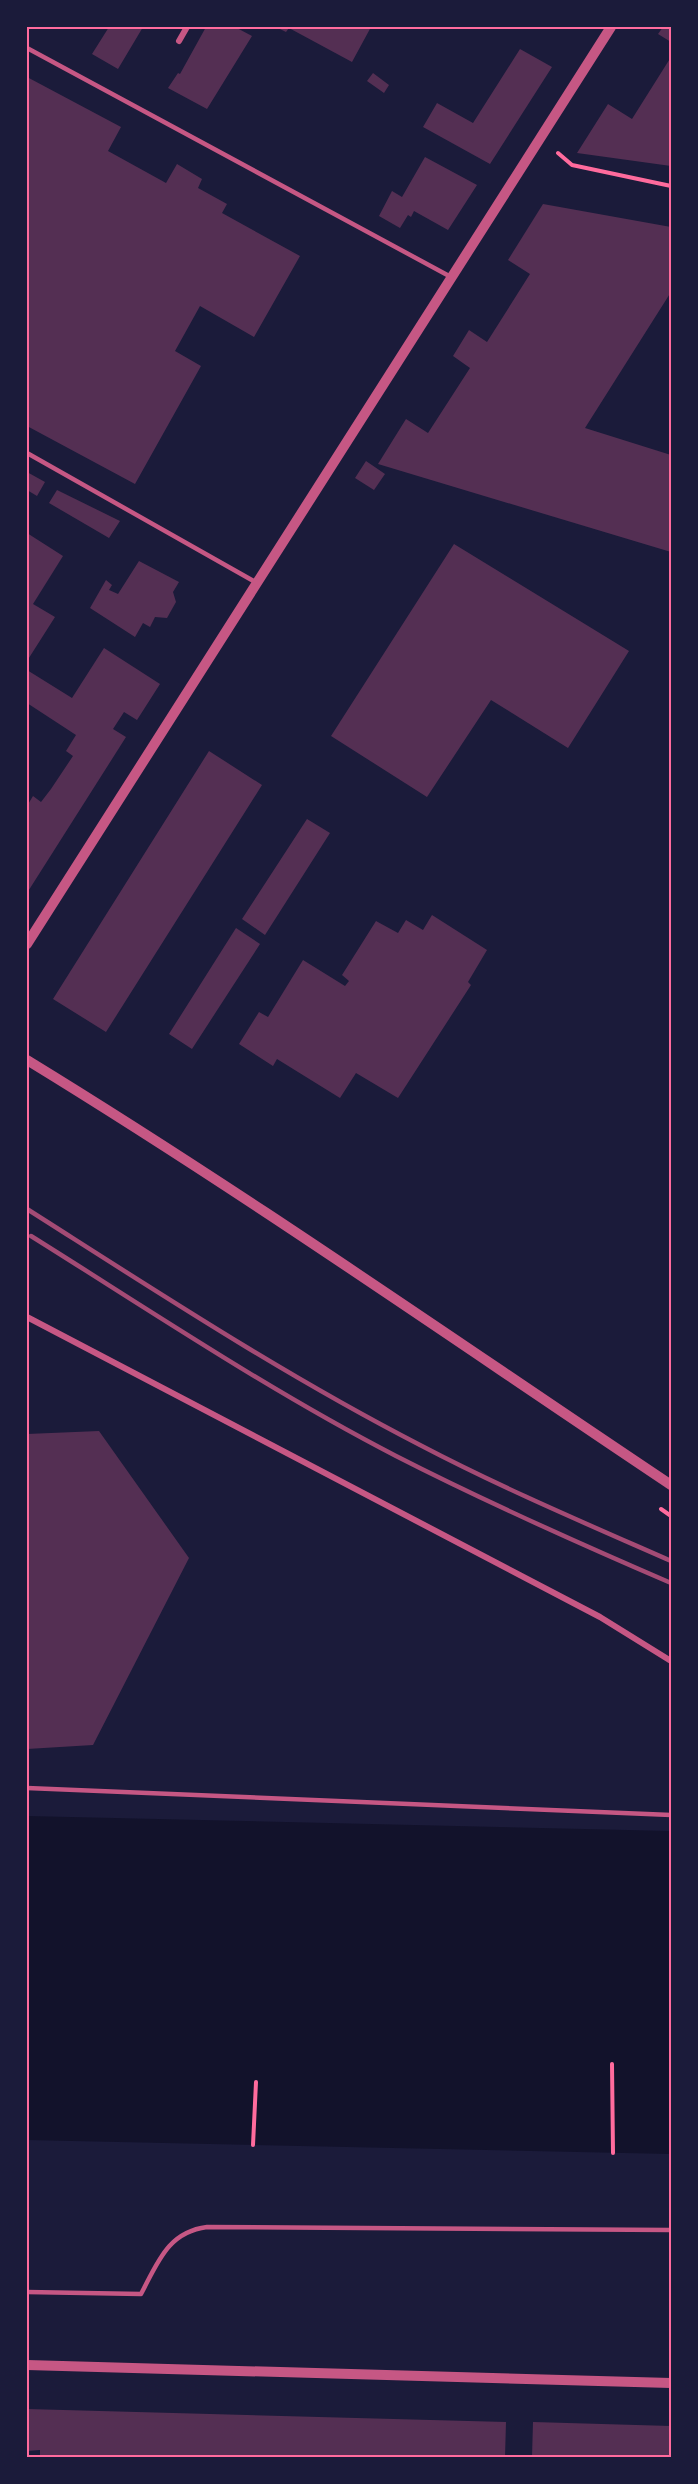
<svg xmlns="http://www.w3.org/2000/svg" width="698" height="2484" viewBox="0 0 698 2484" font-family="Raleway,sans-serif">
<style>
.water{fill:#12122b}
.building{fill:#542f53}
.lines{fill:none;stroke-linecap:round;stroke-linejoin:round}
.path{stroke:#ff6b9d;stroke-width:4}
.service{stroke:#c65784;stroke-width:4.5}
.minor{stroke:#c65784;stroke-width:6}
.tertiary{stroke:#c65784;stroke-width:10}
.rail{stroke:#a44b75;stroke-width:4.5}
.neatline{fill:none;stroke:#ff6b9d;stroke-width:2}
</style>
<rect width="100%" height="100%" fill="#1b1b3a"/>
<path class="water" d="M 27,1816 L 671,1831 L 671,2154 L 27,2140 Z"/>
<path class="building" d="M 109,27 L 143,27 L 118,69 L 92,54 Z
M 206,27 L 235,27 L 252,36 L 207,109 L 168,88 L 178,73 L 180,74 Z
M 276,27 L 371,27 L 352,62 L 289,28 L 286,32 Z
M 663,27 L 671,27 L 671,42 L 658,34 Z
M 520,49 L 552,67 L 490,164 L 423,127 L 437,103 L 473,123 Z
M 671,57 L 671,166 L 577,153 L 608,104 L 632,119 Z
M 373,73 L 389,85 L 384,93 L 367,81 Z
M 27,77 L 121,127 L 108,151 L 166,183 L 177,164 L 202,179 L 198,188 L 227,204 L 222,213 L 300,256 L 254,337 L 200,306 L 175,351 L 201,366 L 135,484 L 27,426 Z
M 425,157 L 477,185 L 448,230 L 414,211 L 411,217 L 408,215 L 400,228 L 379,216 L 392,191 L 402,197 Z
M 543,204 L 671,227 L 671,292 L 585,428 L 671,455 L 671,552 L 378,464 L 406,419 L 428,433 L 470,368 L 453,356 L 469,330 L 487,342 L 530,274 L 508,260 Z
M 366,461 L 385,474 L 374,490 L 355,478 Z
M 27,472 L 45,482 L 37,496 L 27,490 Z
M 57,490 L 120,521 L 109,538 L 49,503 Z
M 27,533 L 63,556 L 33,604 L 55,617 L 27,661 Z
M 454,544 L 629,651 L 568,748 L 491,700 L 427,797 L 331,736 Z
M 139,561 L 179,582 L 173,592 L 176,602 L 167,618 L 155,617 L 150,627 L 143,623 L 135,637 L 90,608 L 106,580 L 112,585 L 109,590 L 118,594 Z
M 104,648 L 160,684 L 137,720 L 124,712 L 113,729 L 126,737 L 27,893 L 27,806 L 33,796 L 41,802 L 51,789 L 73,756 L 66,751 L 76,735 L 27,703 L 27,670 L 72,698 Z
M 209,751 L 262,785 L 106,1032 L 53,999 Z
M 307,819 L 330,833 L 265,935 L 242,919 Z
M 432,915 L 487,950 L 468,982 L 471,985 L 398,1098 L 356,1073 L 340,1098 L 277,1059 L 273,1066 L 239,1044 L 259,1012 L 268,1017 L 303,960 L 345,986 L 349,981 L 342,975 L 376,921 L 398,933 L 406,920 L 423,930 Z
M 236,928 L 260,944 L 192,1049 L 169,1034 Z
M 99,1431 L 189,1558 L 93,1745 L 27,1749 L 27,1434 Z
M 27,2409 L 506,2422 L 505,2457 L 136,2457 L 136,2455 L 116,2455 L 116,2457 L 40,2457 L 40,2450 L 27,2451 Z
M 533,2422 L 671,2426 L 671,2457 L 532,2457 Z"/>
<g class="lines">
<path class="path" d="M 558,153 L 572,165 L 671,186
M 661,1509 L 671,1516
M 612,2064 L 613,2153
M 253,2145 L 256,2082"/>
<path class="service" d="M 27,48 L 451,277
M 27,453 L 257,583
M 27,1788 L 671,1815
M 27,2292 L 141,2294 C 158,2262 168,2232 207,2227 L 671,2230"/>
<path class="minor" d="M 179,41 L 187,27
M 27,1317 L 600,1617 L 671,1661"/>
<path class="tertiary" d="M 27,944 L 611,27
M 27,1060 C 246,1194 457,1342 671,1485
M 27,2365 L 671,2383"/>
<path class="rail" d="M 27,1209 C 156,1291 284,1375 420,1445 C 502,1488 587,1524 671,1561
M 31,1236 C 151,1311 270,1391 396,1456 C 486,1502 578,1543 671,1583"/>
</g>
<rect width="698" height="2484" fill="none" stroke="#1b1b3a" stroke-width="57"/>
<rect x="28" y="28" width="642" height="2428" class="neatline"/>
</svg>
